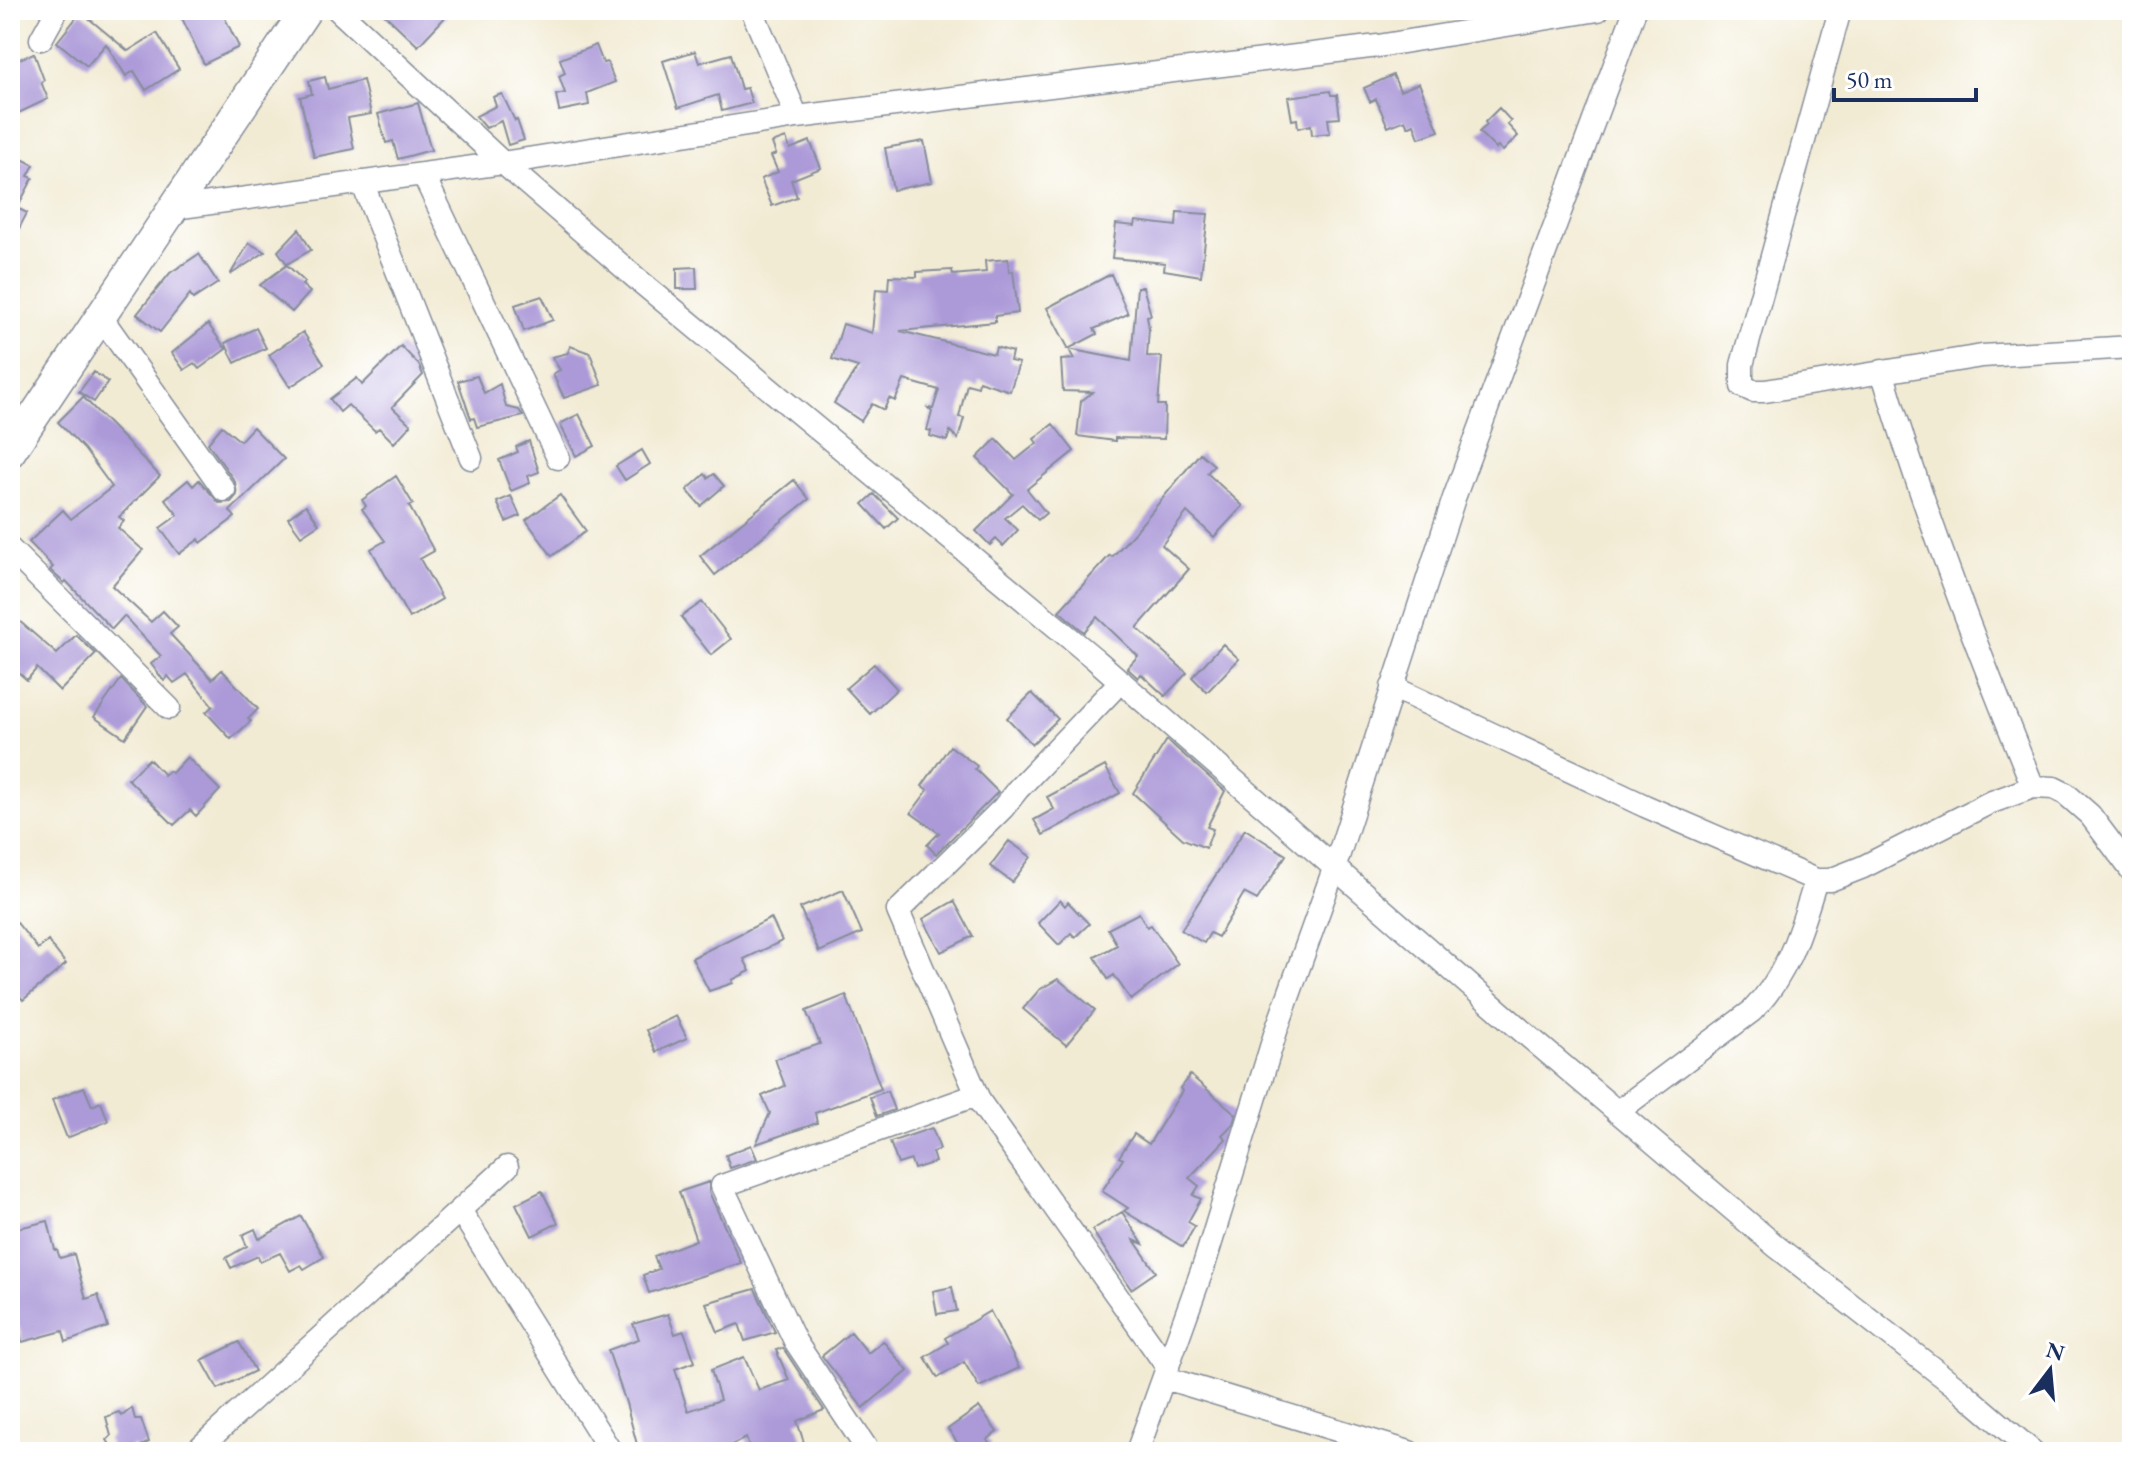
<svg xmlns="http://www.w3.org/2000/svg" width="2142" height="1462" viewBox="0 0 2142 1462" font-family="'EB Garamond',serif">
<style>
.building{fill:#ab99d8}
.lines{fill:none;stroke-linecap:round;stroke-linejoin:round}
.street-casing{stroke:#868d99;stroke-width:25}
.secondary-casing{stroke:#868d99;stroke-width:33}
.street{stroke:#fff;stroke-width:22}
.secondary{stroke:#fff;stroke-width:30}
</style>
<rect width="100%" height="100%" fill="#fff"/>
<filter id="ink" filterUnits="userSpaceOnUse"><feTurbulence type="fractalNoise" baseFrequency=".0125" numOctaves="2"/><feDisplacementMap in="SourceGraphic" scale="16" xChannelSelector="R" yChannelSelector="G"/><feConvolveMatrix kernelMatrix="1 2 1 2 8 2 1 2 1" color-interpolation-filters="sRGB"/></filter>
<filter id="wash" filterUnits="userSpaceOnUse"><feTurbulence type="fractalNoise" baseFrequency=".006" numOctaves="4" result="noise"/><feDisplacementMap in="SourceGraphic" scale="32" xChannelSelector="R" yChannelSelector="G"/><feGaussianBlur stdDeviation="1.8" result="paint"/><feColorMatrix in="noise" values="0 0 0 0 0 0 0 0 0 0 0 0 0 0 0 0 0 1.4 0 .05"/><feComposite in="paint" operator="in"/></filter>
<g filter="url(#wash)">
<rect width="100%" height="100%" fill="#f2ebd4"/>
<g id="blocks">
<path class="building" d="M 178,10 L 221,10 L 239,47 L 204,64 Z
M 380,10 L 452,10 L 418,46 Z
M 81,12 L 128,51 L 157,33 L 179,69 L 146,90 L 134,71 L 126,76 L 106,44 L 87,66 L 57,42 Z
M 596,45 L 603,63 L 607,62 L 615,82 L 587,93 L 589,105 L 559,111 L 556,95 L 565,93 L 559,76 L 565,73 L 560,59 Z
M 695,51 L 699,63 L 731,54 L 741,89 L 747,88 L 752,103 L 722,111 L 718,95 L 678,108 L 663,61 Z
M 34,53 L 44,80 L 41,82 L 48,99 L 10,117 L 10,63 Z
M 1393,75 L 1400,91 L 1419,83 L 1439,131 L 1419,138 L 1414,124 L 1408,127 L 1405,120 L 1388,127 L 1376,99 L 1370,102 L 1364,88 Z
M 325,77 L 328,89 L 363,80 L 371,114 L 348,118 L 354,149 L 314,157 L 300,97 L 312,94 L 309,81 Z
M 1330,91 L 1331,95 L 1337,95 L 1340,118 L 1328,119 L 1330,133 L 1312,135 L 1311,125 L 1298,128 L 1297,119 L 1292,120 L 1288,97 Z
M 502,94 L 515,121 L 517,120 L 524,140 L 508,145 L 501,121 L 486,128 L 476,116 L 496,106 L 493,97 Z
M 418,103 L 431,150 L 398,159 L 393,141 L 386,143 L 378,114 Z
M 1499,108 L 1511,121 L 1507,124 L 1518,136 L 1503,151 L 1498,146 L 1496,149 L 1479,132 L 1487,125 L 1485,122 Z
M 786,138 L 790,149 L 810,141 L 821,168 L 791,180 L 797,197 L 772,206 L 761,179 L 778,172 L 771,156 L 776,154 L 772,143 Z
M 924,141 L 932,182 L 893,190 L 885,148 Z
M 16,156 L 34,165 L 28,176 L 33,178 L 17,208 L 27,213 L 10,246 L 10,169 Z
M 1177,212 L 1208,214 L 1201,276 L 1164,270 L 1165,263 L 1112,258 L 1116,224 L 1135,226 L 1136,221 L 1176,226 Z
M 299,229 L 311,250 L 287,264 L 278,251 Z
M 249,243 L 265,252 L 230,275 Z
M 199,254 L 218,283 L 193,299 L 190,294 L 160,332 L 137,314 L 170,273 Z
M 1008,259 L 1009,272 L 1013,271 L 1018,313 L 995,316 L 995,322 L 900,331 L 994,354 L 996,347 L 1012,352 L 1010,361 L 1019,363 L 1010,391 L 979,381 L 978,387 L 967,384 L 959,417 L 964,418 L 958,439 L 950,431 L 947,441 L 930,436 L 931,431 L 927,430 L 932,412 L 928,408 L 933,409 L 939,390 L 904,380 L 895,401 L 889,398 L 884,410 L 872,404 L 861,421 L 834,403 L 858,367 L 832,359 L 843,324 L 872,333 L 876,289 L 888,290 L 889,276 L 917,277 L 917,272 L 952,270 L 953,275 L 986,272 L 985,261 Z
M 287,265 L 305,282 L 302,285 L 310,292 L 292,312 L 260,285 Z
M 696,267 L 697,289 L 677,289 L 677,268 Z
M 1111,274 L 1128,314 L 1094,329 L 1097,334 L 1068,349 L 1131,361 L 1137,287 L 1143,287 L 1151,315 L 1147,316 L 1149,328 L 1147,356 L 1162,357 L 1158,405 L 1165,405 L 1164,439 L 1115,438 L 1115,441 L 1077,436 L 1081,401 L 1093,392 L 1063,391 L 1061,360 L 1074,359 L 1047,308 Z
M 542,296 L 553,320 L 524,331 L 515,305 Z
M 208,324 L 226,349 L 199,369 L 194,363 L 184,370 L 172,353 Z
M 256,328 L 266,348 L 235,363 L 225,343 Z
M 303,332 L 324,364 L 290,387 L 269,355 Z
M 401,346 L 419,365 L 423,375 L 392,407 L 411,425 L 394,443 L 379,428 L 375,431 L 348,405 L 340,412 L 330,399 L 357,378 L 362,385 Z
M 570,346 L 590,353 L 602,385 L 564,398 L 553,374 L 560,370 L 552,357 L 568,353 Z
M 94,372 L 108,382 L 94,402 L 79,392 Z
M 477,376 L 484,393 L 500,384 L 506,407 L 519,410 L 523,416 L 477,427 L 474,418 L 471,419 L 458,381 Z
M 83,397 L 160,476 L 119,517 L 124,521 L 118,528 L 143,550 L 112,586 L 151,622 L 163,611 L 178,627 L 170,634 L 212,679 L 222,670 L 258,709 L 248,719 L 251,721 L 231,739 L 206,712 L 213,706 L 187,674 L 174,683 L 168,676 L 164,681 L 151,664 L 161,656 L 124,616 L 112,629 L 66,581 L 64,583 L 50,570 L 53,567 L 29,542 L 63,510 L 71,519 L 112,487 L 84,449 L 58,422 Z
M 579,414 L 595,446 L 576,456 L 560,424 Z
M 1053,424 L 1074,451 L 1027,489 L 1046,513 L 1038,520 L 1022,504 L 1005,518 L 1018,530 L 1003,546 L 996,539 L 990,545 L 976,531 L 1013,494 L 977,458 L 996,439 L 1016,460 L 1037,443 L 1034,439 Z
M 222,426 L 240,441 L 253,427 L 284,459 L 230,511 L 235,517 L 201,543 L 199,539 L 179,554 L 160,528 L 178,515 L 165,499 L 188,480 L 193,486 L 199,480 L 219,503 L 231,502 L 237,495 L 235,482 L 208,443 Z
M 529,441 L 539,472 L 528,476 L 530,483 L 511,491 L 499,460 L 518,452 L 516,447 Z
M 642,450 L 650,464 L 625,480 L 616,466 Z
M 1200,453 L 1214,465 L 1207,473 L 1243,506 L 1214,537 L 1187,512 L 1162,545 L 1189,569 L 1137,628 L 1187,673 L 1165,696 L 1141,674 L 1138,678 L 1127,668 L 1138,656 L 1097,617 L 1084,632 L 1059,611 L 1110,555 L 1112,557 L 1134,533 Z
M 705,474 L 708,478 L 714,474 L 724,486 L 701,506 L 687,490 Z
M 396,476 L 413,504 L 409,506 L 434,551 L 420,559 L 442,599 L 409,618 L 371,549 L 385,541 L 362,509 L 366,506 L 362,500 Z
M 794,480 L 809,499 L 715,575 L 700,556 Z
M 874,494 L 898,518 L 886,529 L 863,504 Z
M 560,495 L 586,531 L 552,556 L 526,520 Z
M 511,496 L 520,516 L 506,522 L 497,502 Z
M 306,505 L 319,524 L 301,536 L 288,518 Z
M 702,602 L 731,639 L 711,655 L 681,617 Z
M 10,613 L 57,654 L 76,635 L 96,654 L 60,691 L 37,668 L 27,680 L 10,665 Z
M 1223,644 L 1239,659 L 1207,692 L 1192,677 Z
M 874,664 L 897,689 L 870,714 L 846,688 Z
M 121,679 L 147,706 L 125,738 L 94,717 Z
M 1032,693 L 1058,719 L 1032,744 L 1007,718 Z
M 1167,740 L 1225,791 L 1207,827 L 1213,829 L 1206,848 L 1183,839 L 1133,793 Z
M 950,746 L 977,766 L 975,769 L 998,792 L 936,854 L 927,845 L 939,833 L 911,813 L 928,790 L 922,786 Z
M 187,757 L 220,790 L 196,816 L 190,810 L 174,825 L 128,779 L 149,759 L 164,775 L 169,771 L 172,773 Z
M 1105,766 L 1120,793 L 1043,835 L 1034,820 L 1054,809 L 1047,797 Z
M 1245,829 L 1286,855 L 1257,900 L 1244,893 L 1218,937 L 1210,933 L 1204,943 L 1181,930 Z
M 1009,841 L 1031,857 L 1012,882 L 990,866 Z
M 843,890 L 862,933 L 819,952 L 800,908 Z
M 1060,900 L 1065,906 L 1068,902 L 1089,924 L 1075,937 L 1071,933 L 1059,945 L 1038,923 Z
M 954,901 L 973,936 L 941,952 L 923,919 Z
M 1139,913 L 1147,927 L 1151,925 L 1178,964 L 1131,1000 L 1114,975 L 1108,979 L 1095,957 L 1117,945 L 1108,929 Z
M 10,914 L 38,949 L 48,941 L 66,964 L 23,1000 L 10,985 Z
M 771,918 L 782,941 L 744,959 L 750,971 L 732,980 L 733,983 L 709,991 L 692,958 Z
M 1058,979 L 1095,1010 L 1066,1045 L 1023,1009 L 1039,990 Z
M 846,995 L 881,1089 L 815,1113 L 817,1123 L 756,1144 L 770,1113 L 762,1096 L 785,1086 L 775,1059 L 820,1044 L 806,1011 Z
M 676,1016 L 687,1038 L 656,1052 L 646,1030 Z
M 1190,1075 L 1236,1114 L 1233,1124 L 1222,1135 L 1226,1139 L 1189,1178 L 1199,1186 L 1193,1195 L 1201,1199 L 1188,1222 L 1195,1226 L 1183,1247 L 1124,1211 L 1128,1208 L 1102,1191 L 1123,1159 L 1119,1157 L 1134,1134 L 1149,1144 L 1182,1091 L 1180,1088 Z
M 84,1087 L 92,1106 L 101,1102 L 108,1121 L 67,1138 L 52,1100 Z
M 887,1091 L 894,1110 L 877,1116 L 870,1097 Z
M 932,1128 L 940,1149 L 932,1152 L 935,1162 L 914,1169 L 911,1160 L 898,1164 L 890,1142 Z
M 751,1145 L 757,1159 L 730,1168 L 726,1155 Z
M 709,1182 L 709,1192 L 741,1263 L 649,1293 L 643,1275 L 659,1269 L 654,1256 L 696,1240 L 679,1192 Z
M 542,1191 L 558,1223 L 532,1236 L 516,1204 Z
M 1122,1212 L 1143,1244 L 1134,1240 L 1156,1272 L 1131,1289 L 1092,1230 Z
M 301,1216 L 324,1257 L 304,1269 L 301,1265 L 290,1271 L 280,1253 L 260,1262 L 258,1256 L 231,1268 L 226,1258 L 247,1246 L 242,1235 L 255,1229 L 259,1239 Z
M 48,1221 L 55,1250 L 57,1250 L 60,1258 L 74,1254 L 86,1299 L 98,1295 L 108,1327 L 66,1342 L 63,1331 L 22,1342 L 19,1327 L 10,1329 L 10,1230 Z
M 952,1287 L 957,1311 L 937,1314 L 933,1291 Z
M 755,1289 L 775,1332 L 745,1341 L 739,1324 L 718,1332 L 706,1303 Z
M 990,1311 L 1019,1368 L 979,1387 L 964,1362 L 938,1378 L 925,1357 L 948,1343 L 945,1338 Z
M 668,1314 L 675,1334 L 684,1331 L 695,1362 L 675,1369 L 688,1411 L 720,1400 L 711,1370 L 744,1357 L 759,1390 L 789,1380 L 776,1350 L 783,1348 L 824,1410 L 797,1421 L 807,1452 L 751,1452 L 746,1438 L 717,1452 L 639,1452 L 626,1403 L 608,1350 L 639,1339 L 633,1324 Z
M 851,1332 L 868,1353 L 883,1341 L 908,1371 L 863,1408 L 822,1356 Z
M 239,1342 L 255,1371 L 218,1389 L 202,1360 Z
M 979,1407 L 997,1432 L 987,1440 L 991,1445 L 981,1452 L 964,1452 L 948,1429 Z
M 132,1408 L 135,1419 L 141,1419 L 149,1442 L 136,1449 L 133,1446 L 124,1452 L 115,1452 L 107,1440 L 111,1436 L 106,1417 L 119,1412 L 122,1416 Z"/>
</g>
</g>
<g filter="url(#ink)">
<use href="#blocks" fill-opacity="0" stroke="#868d99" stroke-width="2"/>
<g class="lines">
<g class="street-casing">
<path id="street" d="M 338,10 L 503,163 L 637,279 L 1095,659 L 1521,1030 L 1777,1247 L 1963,1392 L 2033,1452
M 752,10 L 797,117
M 1840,10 L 1742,365 L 1742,386 L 1753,391 L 1765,391 L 1982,356 L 2132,347
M 41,39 L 57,10
M 423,174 L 558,458
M 362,182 L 471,458
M 174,208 L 503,163 L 797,117 L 1378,46 L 1598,10
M 101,317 L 224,490
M 1882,371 C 1924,513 1978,650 2033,787
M 10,549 L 169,708
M 1392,687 L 1645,806 L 1816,880 L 1830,880 L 1863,867 L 1989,803 L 2033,787 L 2054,788 L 2066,794 L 2090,815 L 2132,871
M 980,1102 L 898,911 L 1003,808 L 1018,789 L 1121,681
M 1617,1112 L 1752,1011 C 1789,974 1801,928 1816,880
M 460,1210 L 611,1452
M 1165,1378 L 1409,1452
M 195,1452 L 507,1167
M 869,1452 L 795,1341 L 722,1186 L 968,1098 L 975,1098 L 980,1102 L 1168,1368
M 1137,1452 L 1204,1265 L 1276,1031 L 1335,866 L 1454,498 L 1635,10"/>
</g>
<g class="secondary-casing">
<path id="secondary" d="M 10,452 L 306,10"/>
</g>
<use href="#street" class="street"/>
<use href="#secondary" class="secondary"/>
</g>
</g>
<rect width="2142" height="1462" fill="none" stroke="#fff" stroke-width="40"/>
<g transform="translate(2050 1370) rotate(16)" stroke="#ffffff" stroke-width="6" paint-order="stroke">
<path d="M0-6L14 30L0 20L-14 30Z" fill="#1b2f5e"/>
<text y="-12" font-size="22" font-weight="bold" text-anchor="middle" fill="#1b2f5e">N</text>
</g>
<path d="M1834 88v12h142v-12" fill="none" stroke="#1b2f5e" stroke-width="4"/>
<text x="1846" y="88" font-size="24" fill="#1b2f5e" stroke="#ffffff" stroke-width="6" paint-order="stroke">50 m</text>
</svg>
